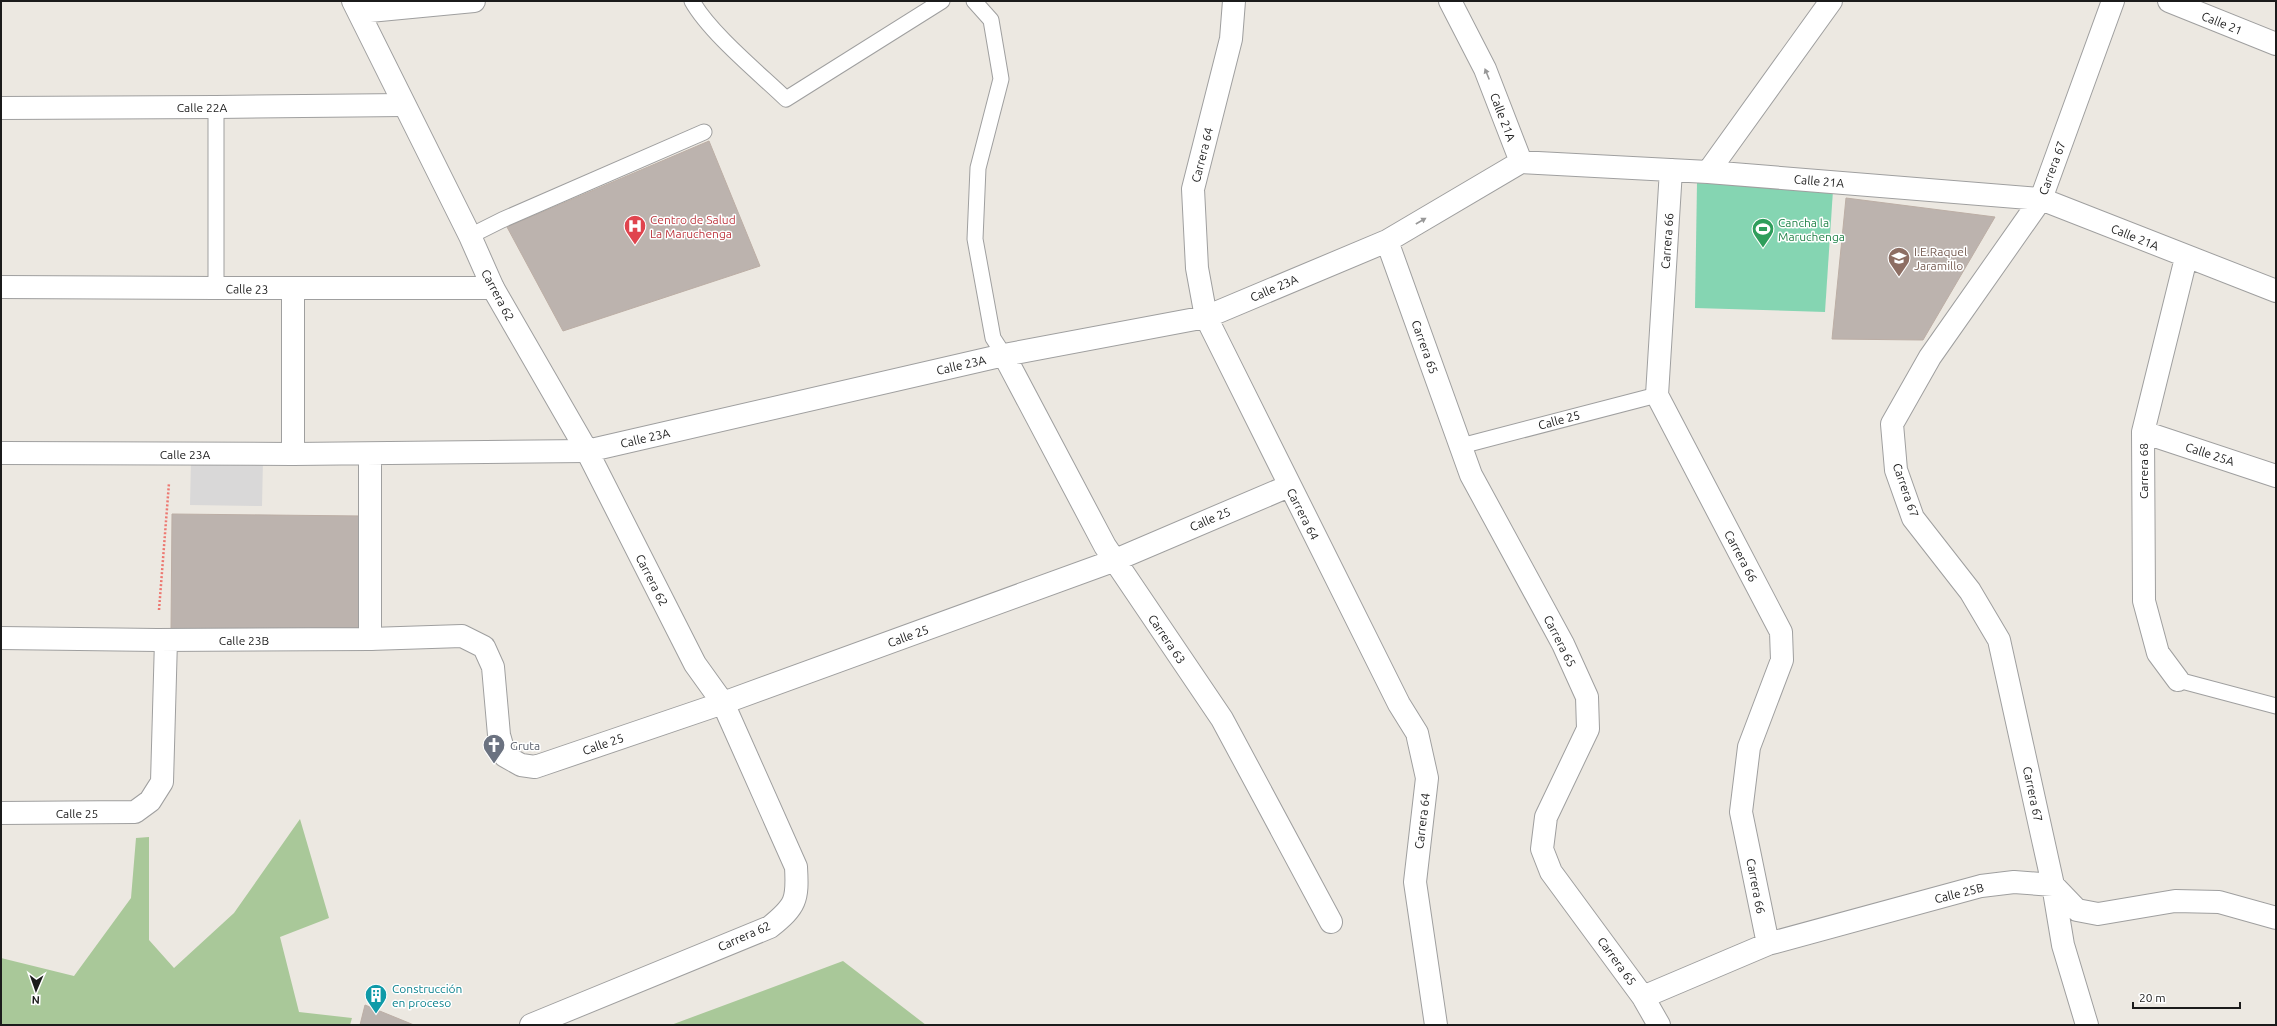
<svg xmlns="http://www.w3.org/2000/svg" width="2277" height="1026" viewBox="0 0 2277 1026" font-family="Ubuntu,sans-serif">
<style>
.residential{fill:#d9d8d8}
.forest{fill:#a9c899}
.pitch{fill:#85d5b2}
.building{fill:#bcb3ae;stroke:#bcaea5}
.lines{fill:none;stroke-linecap:round;stroke-linejoin:round}
.service-casing{stroke:#9f9f9f;stroke-width:17}
.pedestrian-casing{stroke:#9f9f9f;stroke-width:24}
.minor-casing{stroke:#9f9f9f;stroke-width:24}
.path{stroke:#ed7871;stroke-width:2.5;stroke-dasharray:2 2;stroke-linecap:butt}
.service{stroke:#fff;stroke-width:15}
.pedestrian{stroke:#fff;stroke-width:22}
.minor{stroke:#fff;stroke-width:22}
.oneway{fill:#989898}
.labels{text-anchor:middle;dominant-baseline:central;stroke-width:3;stroke-linejoin:round;paint-order:stroke}
.street-label{font-size:12px;fill:#1b1b1b;stroke:#fff}
.health-label{font-size:12px;fill:#be3a42;stroke:#fff;text-anchor:start}
.leisure-label{font-size:12px;fill:#27864d;stroke:#fff;text-anchor:start}
.education-label{font-size:12px;fill:#785e54;stroke:#fff;text-anchor:start}
.worship-label{font-size:12px;fill:#5b616d;stroke:#fff;text-anchor:start}
.culture-label{font-size:12px;fill:#0d838f;stroke:#fff;text-anchor:start}
</style>
<rect width="100%" height="100%" fill="#ece8e1"/>
<path class="residential" d="M 191,459 L 263,460 L 262,506 L 190,505 Z"/>
<path class="forest" d="M 300,819 L 329,918 L 280,937 L 299,1012 L 352,1018 L 350,1025 L 1,1025 L 1,958 L 74,976 L 131,898 L 136,838 L 149,837 L 149,940 L 174,968 L 234,913 Z
M 843,961 L 926,1025 L 671,1025 Z"/>
<path class="pitch" d="M 1697,183 L 1833,190 L 1825,312 L 1695,308 Z"/>
<path class="building" d="M 709,141 L 760,266 L 563,331 L 507,227 Z
M 1846,198 L 1995,217 L 1923,340 L 1832,339 Z
M 172,514 L 362,516 L 360,630 L 171,630 Z
M 365,1005 L 414,1025 L 360,1025 Z"/>
<g class="lines">
<g class="service-casing">
<path id="service" d="M 692,1 C 710,33 759,73 786,99 L 942,1
M 974,1 L 991,20 L 1001,79 L 978,168 L 975,239 L 993,338 L 1004,355
M 216,107 L 216,288
M 470,236 L 502,220 L 704,132
M 1461,446 L 1657,395
M 2178,680 L 2276,706"/>
</g>
<g class="pedestrian-casing">
<path id="pedestrian" d="M 216,107 L 404,105
M 216,288 L 493,288
M 293,289 L 293,454 L 587,451
M 370,455 L 370,639"/>
</g>
<g class="minor-casing">
<path id="minor" d="M 353,1 L 470,236 L 493,288 L 587,451 L 695,664 L 723,703 L 796,867 C 798,900 796,906 770,927 L 531,1025
M 1234,1 L 1231,39 L 1193,189 L 1197,268 L 1206,317 L 1399,704 L 1417,733 L 1427,778 L 1415,882 L 1436,1025
M 1450,1 L 1485,69 L 1521,162
M 2169,1 L 2276,44
M 359,12 L 474,1
M 1,108 L 216,107
M 1521,162 L 1708,172 L 2041,199 L 2276,291
M 1671,170 L 1657,395 L 1781,632 L 1782,660 L 1749,747 L 1741,812 L 1768,944
M 1708,172 L 1831,1
M 1387,241 L 1471,475 L 1563,644 L 1587,697 L 1588,729 L 1546,817 L 1542,849 L 1551,872 L 1643,997 L 1659,1025
M 1,287 L 216,288
M 1004,355 L 1105,546 L 1222,719 L 1331,922
M 2143,432 L 2276,476
M 587,451 L 1004,355 L 1206,317 L 1387,241 L 1521,162
M 1,453 L 293,454
M 1,638 L 157,640 L 370,639 L 462,636 L 484,647 L 493,667 L 499,735 L 505,756 L 521,765 L 535,767 L 723,703 L 1113,561 L 1289,486
M 2178,680 L 2158,653 L 2144,601 L 2143,432 L 2186,258
M 1,813 L 135,812 L 150,801 L 162,782 L 166,640
M 1643,997 L 1768,944 L 1981,886 L 2014,882 L 2053,885 L 2077,910 L 2098,914 L 2175,901 L 2219,902 L 2276,918
M 2087,1025 L 2063,945 L 2053,885 L 1999,640 L 1970,591 L 1913,518 L 1896,470 L 1892,424 L 1930,357 L 2041,199 L 2113,1"/>
</g>
<path class="path" d="M 159,610 L 169,483"/>
<use href="#service" class="service"/>
<use href="#pedestrian" class="pedestrian"/>
<use href="#minor" class="minor"/>
</g>
<defs><path id="oneway-solid" d="M-6-.8H1V-3.2L6.5 0L1 3.2V.8H-6Z"/></defs>
<g class="oneway">
<use href="#oneway-solid" transform="translate(1487 74) rotate(-112)"/>
<use href="#oneway-solid" transform="translate(1421 221) rotate(-30)"/>
</g>
<defs>
<g id="hospital-pin" transform="scale(1.15)"><path d="M0 17L-7.5 6A9.5 9.5 0 1 1 7.5 6Z" fill="#e0444e" stroke="#fff"/><path d="M-5-5h3v3.5h4V-5h3V5h-3V1.5h-4V5h-3Z" fill="#fff"/></g>
<g id="stadium-pin" transform="scale(1.15)"><path d="M0 17L-7.5 6A9.5 9.5 0 1 1 7.5 6Z" fill="#2e9e5b" stroke="#fff"/><path d="M0-5a6.5 5 0 1 0 0 10a6.5 5 0 1 0 0-10ZM-3.5-1.8h7v3.6h-7Z" fill="#fff"/></g>
<g id="school-pin" transform="scale(1.15)"><path d="M0 17L-7.5 6A9.5 9.5 0 1 1 7.5 6Z" fill="#8d6e63" stroke="#fff"/><path d="M0-5L7-2L0 1L-7-2ZM-4 1L0 2.5L4 1V4Q0 6-4 4Z" fill="#fff"/></g>
<g id="church-pin" transform="scale(1.15)"><path d="M0 17L-7.5 6A9.5 9.5 0 1 1 7.5 6Z" fill="#6b7280" stroke="#fff"/><path d="M-1.2-6h2.4v3.5h3.3v2.4h-3.3V6h-2.4V-.1h-3.3v-2.4h3.3Z" fill="#fff"/></g>
<g id="building-pin" transform="scale(1.15)"><path d="M0 17L-7.5 6A9.5 9.5 0 1 1 7.5 6Z" fill="#0f9aa8" stroke="#fff"/><path d="M-4-6H4V6H1V3H-1V6H-4ZM-2.5-4.3h1.7v1.8h-1.7ZM.8-4.3h1.7v1.8H.8ZM-2.5-1h1.7V.8h-1.7ZM.8-1h1.7V.8H.8Z" fill="#fff"/></g>
</defs>
<g fill-rule="evenodd">
<use href="#hospital-pin" x="635" y="226"/>
<use href="#stadium-pin" x="1763" y="229"/>
<use href="#school-pin" x="1899" y="258"/>
<use href="#church-pin" x="494" y="745"/>
<use href="#building-pin" x="376" y="995"/>
</g>
<g class="labels">
<g class="street-label">
<text transform="translate(2222 23) rotate(22)">Calle 21</text>
<text x="202" y="107">Calle 22A</text>
<text transform="translate(1503 117) rotate(69)">Calle 21A</text>
<text transform="translate(1202 155) rotate(-76)">Carrera 64</text>
<text transform="translate(2052 168) rotate(-70)">Carrera 67</text>
<text transform="translate(1819 181) rotate(5)">Calle 21A</text>
<text transform="translate(2135 237) rotate(22)">Calle 21A</text>
<text transform="translate(1667 241) rotate(-86)">Carrera 66</text>
<text transform="translate(1274 288) rotate(-23)">Calle 23A</text>
<text transform="translate(247 289) rotate(1)">Calle 23</text>
<text transform="translate(498 295) rotate(62)">Carrera 62</text>
<text transform="translate(1425 347) rotate(70)">Carrera 65</text>
<text transform="translate(961 365) rotate(-13)">Calle 23A</text>
<text transform="translate(1559 420) rotate(-15)">Calle 25</text>
<text transform="translate(645 438) rotate(-13)">Calle 23A</text>
<text x="185" y="454">Calle 23A</text>
<text transform="translate(2210 454) rotate(18)">Calle 25A</text>
<text transform="translate(2143 471) rotate(-90)">Carrera 68</text>
<text transform="translate(1906 490) rotate(71)">Carrera 67</text>
<text transform="translate(1303 514) rotate(63)">Carrera 64</text>
<text transform="translate(1210 519) rotate(-23)">Calle 25</text>
<text transform="translate(1741 556) rotate(62)">Carrera 66</text>
<text transform="translate(652 580) rotate(63)">Carrera 62</text>
<text transform="translate(908 636) rotate(-20)">Calle 25</text>
<text transform="translate(1167 639) rotate(56)">Carrera 63</text>
<text x="244" y="640">Calle 23B</text>
<text transform="translate(1560 641) rotate(63)">Carrera 65</text>
<text transform="translate(603 744) rotate(-19)">Calle 25</text>
<text transform="translate(2033 794) rotate(78)">Carrera 67</text>
<text x="77" y="813">Calle 25</text>
<text transform="translate(1422 821) rotate(-83)">Carrera 64</text>
<text transform="translate(1756 886) rotate(79)">Carrera 66</text>
<text transform="translate(1959 893) rotate(-14)">Calle 25B</text>
<text transform="translate(744 936) rotate(-24)">Carrera 62</text>
<text transform="translate(1617 961) rotate(54)">Carrera 65</text>
</g>
<g class="health-label">
<text x="650" y="219">Centro de Salud<tspan x="650" dy="14">La Maruchenga</tspan></text>
</g>
<g class="leisure-label">
<text x="1778" y="222">Cancha la<tspan x="1778" dy="14">Maruchenga</tspan></text>
</g>
<g class="education-label">
<text x="1914" y="251">I.E.Raquel<tspan x="1914" dy="14">Jaramillo</tspan></text>
</g>
<g class="worship-label">
<text x="510" y="745">Gruta</text>
</g>
<g class="culture-label">
<text x="392" y="988">Construcción<tspan x="392" dy="14">en proceso</tspan></text>
</g>
</g>
<rect width="2277" height="1026" fill="none" stroke="#1b1b1b" stroke-width="4"/>
<g transform="translate(36 990) rotate(182)" stroke="#ffffff" stroke-width="3" paint-order="stroke">
<path d="M0-3L7 15L0 10L-7 15Z" fill="#1b1b1b"/>
<text y="-6" font-size="11" font-weight="bold" text-anchor="middle" fill="#1b1b1b">N</text>
</g>
<path d="M2133 1002v6h107v-6" fill="none" stroke="#1b1b1b" stroke-width="2"/>
<text x="2139" y="1002" font-size="12" fill="#1b1b1b" stroke="#ffffff" stroke-width="3" paint-order="stroke">20 m</text>
</svg>
